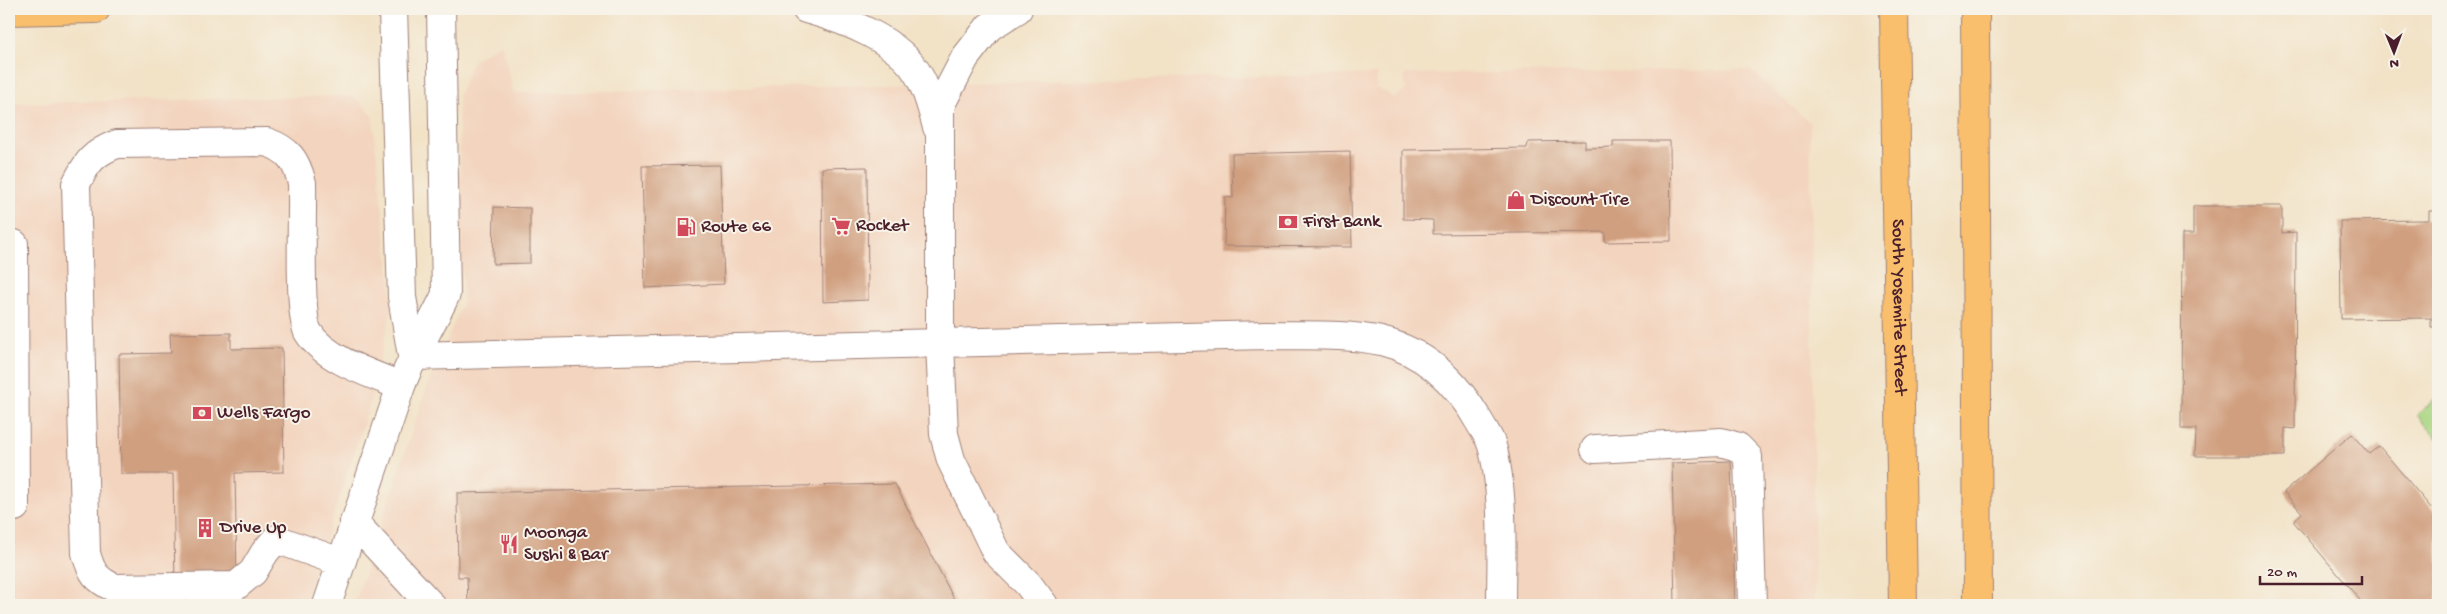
<svg xmlns="http://www.w3.org/2000/svg" width="2447" height="614" viewBox="0 0 2447 614" font-family="'Gochi Hand',sans-serif">
<style>
.built{fill:#f3d4be}
.green{fill:#a9d683;stroke:#7a7a57}
.building{fill:#d09f7f}
.lines{fill:none;stroke-linecap:round;stroke-linejoin:round}
.minor-casing{stroke:#9e8078;stroke-width:30}
.major-casing{stroke:#9e8078;stroke-width:30}
.minor{stroke:#fff;stroke-width:28}
.major{stroke:#f9bf6d;stroke-width:28}
.labels{text-anchor:middle;dominant-baseline:central;stroke-width:4;stroke-linejoin:round;paint-order:stroke}
.poi-label{font-size:19px;fill:#4a1f2b;stroke:#f7f3e8;text-anchor:start}
.street-label{font-size:19px;fill:#4a1f2b;stroke:#f7f3e8}
</style>
<rect width="100%" height="100%" fill="#f7f3e8"/>
<filter id="ink" filterUnits="userSpaceOnUse"><feTurbulence type="fractalNoise" baseFrequency=".02" numOctaves="2"/><feDisplacementMap in="SourceGraphic" scale="10" xChannelSelector="R" yChannelSelector="G"/><feConvolveMatrix kernelMatrix="1 2 1 2 8 2 1 2 1" color-interpolation-filters="sRGB"/></filter>
<filter id="wash" filterUnits="userSpaceOnUse"><feTurbulence type="fractalNoise" baseFrequency=".0096" numOctaves="4" result="noise"/><feDisplacementMap in="SourceGraphic" scale="20" xChannelSelector="R" yChannelSelector="G"/><feGaussianBlur stdDeviation="1.12" result="paint"/><feColorMatrix in="noise" values="0 0 0 0 0 0 0 0 0 0 0 0 0 0 0 0 0 1.4 0 .05"/><feComposite in="paint" operator="in"/></filter>
<g filter="url(#wash)">
<rect width="100%" height="100%" fill="#f2e2c6"/>
<path class="built" d="M 501,43 L 514,93 L 1378,74 L 1376,87 L 1394,98 L 1406,90 L 1404,74 L 1750,70 L 1810,123 L 1815,605 L 354,605 L 427,386 L 463,302 L 458,97 L 473,61 Z
M 353,96 L 372,114 L 393,305 L 368,410 L 304,605 L 9,605 L 9,103 Z"/>
<path class="green" d="M 2438,396 L 2438,439 L 2417,415 Z"/>
<g id="blocks">
<path class="building" d="M 1585,141 L 1585,148 L 1613,147 L 1613,141 L 1670,141 L 1671,241 L 1605,242 L 1605,232 L 1433,234 L 1433,220 L 1403,219 L 1403,150 L 1527,148 L 1528,142 Z
M 1350,151 L 1352,247 L 1224,246 L 1225,197 L 1233,198 L 1232,154 Z
M 720,165 L 724,284 L 645,288 L 642,166 Z
M 867,167 L 868,300 L 823,302 L 822,168 Z
M 2193,206 L 2282,206 L 2282,233 L 2296,232 L 2295,429 L 2285,428 L 2285,456 L 2195,456 L 2196,429 L 2181,429 L 2182,234 L 2193,234 Z
M 494,207 L 530,208 L 530,263 L 493,264 Z
M 2429,211 L 2438,211 L 2438,327 L 2431,327 L 2431,318 L 2341,319 L 2340,221 L 2429,220 Z
M 231,333 L 231,349 L 282,348 L 284,472 L 235,473 L 237,582 L 175,583 L 173,474 L 121,474 L 119,354 L 171,353 L 170,334 Z
M 2352,434 L 2369,454 L 2379,446 L 2438,516 L 2438,605 L 2364,605 L 2293,521 L 2302,513 L 2284,492 Z
M 1731,461 L 1735,605 L 1675,605 L 1672,463 Z
M 895,484 L 957,605 L 468,605 L 467,577 L 458,577 L 457,493 Z"/>
</g>
</g>
<g filter="url(#ink)">
<use href="#blocks" fill-opacity="0" stroke="#9e8078" stroke-width="1"/>
<g class="lines">
<g class="minor-casing">
<path id="minor" d="M 393,9 L 402,297 L 412,356
M 806,9 C 843,19 900,40 919,76 C 928,91 932,110 937,127
M 1018,9 L 989,27 L 965,58 L 940,106 L 940,343 L 944,434 L 951,460 L 996,552 L 1028,584 L 1044,605
M 14,244 L 15,507
M 412,356 L 1267,335 C 1305,336 1344,333 1381,341 C 1426,352 1458,384 1480,423 C 1484,430 1490,438 1492,446 C 1505,492 1501,558 1501,605
M 1595,449 L 1721,442 L 1738,447 L 1748,457 L 1752,605
M 354,522 L 431,605
M 340,562 L 276,539 L 265,552 L 253,572 L 236,586 L 115,588 C 96,580 91,572 86,553 L 76,184 C 87,162 93,153 117,144 L 267,142 C 289,150 296,160 302,183 C 303,210 298,314 308,332 C 325,360 372,374 401,386
M 327,605 L 401,386 C 413,353 432,325 446,294 L 441,9"/>
</g>
<g class="major-casing">
<g id="major">
<path id="s1" d="M 1894,9 L 1903,605"/>
<path d="M 1975,9 L 1978,605"/>
<path d="M 9,11 L 96,9"/>
</g>
</g>
<use href="#minor" class="minor"/>
<use href="#major" class="major"/>
</g>
</g>
<defs>
<g id="shop-bare" transform="scale(1.5)"><path d="M-5-2.5h2.3a2.7 3.5 0 0 1 5.4 0H5L5.5 6h-11ZM-1.5-2.5h3a1.5 2.3 0 0 0-3 0Z" fill="#d1495b" stroke="#f7f3e8" stroke-width="2.5" paint-order="stroke"/></g>
<g id="bank-bare" transform="scale(1.5)"><path d="M-6-4H6V4H-6ZM0-2.3a2.3 2.3 0 1 0 0 4.6a2.3 2.3 0 1 0 0-4.6Z" fill="#d1495b" stroke="#f7f3e8" stroke-width="2.5" paint-order="stroke"/></g>
<g id="supermarket-bare" transform="scale(1.5)"><path d="M-6-5.5h2.5l.6 2H6L4.5 2H-2.5L-4.4-4H-6ZM-1.5 3.2a1.3 1.3 0 1 0 .1 0ZM3 3.2a1.3 1.3 0 1 0 .1 0Z" fill="#d1495b" stroke="#f7f3e8" stroke-width="2.5" paint-order="stroke"/></g>
<g id="fuel-bare" transform="scale(1.5)"><path d="M-5.5-6h7V0h2V4h1.3V-2.5L3-4.5l.8-.8L6-3V5H2.5V1h-1V6h-7ZM-4.2-4.7v3.2H.2V-4.7Z" fill="#d1495b" stroke="#f7f3e8" stroke-width="2.5" paint-order="stroke"/></g>
<g id="building-bare" transform="scale(1.5)"><path d="M-4-6H4V6H1V3H-1V6H-4ZM-2.5-4.3h1.7v1.8h-1.7ZM.8-4.3h1.7v1.8H.8ZM-2.5-1h1.7V.8h-1.7ZM.8-1h1.7V.8H.8Z" fill="#d1495b" stroke="#f7f3e8" stroke-width="2.5" paint-order="stroke"/></g>
<g id="restaurant-bare" transform="scale(1.5)"><path d="M-5-6h1v4h1v-4h1v4h1v-4h1v5L-1.5 .5V6h-2V.5L-5-1ZM5-6V6H3V1.5H1.5Q1.5-4 5-6Z" fill="#d1495b" stroke="#f7f3e8" stroke-width="2.5" paint-order="stroke"/></g>
</defs>
<g fill-rule="evenodd">
<use href="#shop-bare" x="1516" y="200"/>
<use href="#bank-bare" x="1288" y="222"/>
<use href="#supermarket-bare" x="841" y="226"/>
<use href="#fuel-bare" x="686" y="227"/>
<use href="#bank-bare" x="202" y="413"/>
<use href="#building-bare" x="205" y="528"/>
<use href="#restaurant-bare" x="509" y="544"/>
</g>
<g class="labels">
<g class="poi-label">
<text x="1531" y="200">Discount Tire</text>
<text x="1303" y="222">First Bank</text>
<text x="856" y="226">Rocket</text>
<text x="701" y="227">Route 66</text>
<text x="217" y="413">Wells Fargo</text>
<text x="220" y="528">Drive Up</text>
<text x="524" y="533">Moonga<tspan x="524" dy="22">Sushi &amp; Bar</tspan></text>
</g>
<g class="street-label">
<text stroke="none"><textPath href="#s1" startOffset="298">South Yosemite Street</textPath></text>
</g>
</g>
<rect width="2447" height="614" fill="none" stroke="#f7f3e8" stroke-width="30"/>
<g transform="translate(2394 52) rotate(179)" stroke="#f7f3e8" stroke-width="4" paint-order="stroke">
<path d="M0-4L9 19L0 12L-9 19Z" fill="#4a1f2b"/>
<text y="-8" font-size="14" font-weight="bold" text-anchor="middle" fill="#4a1f2b">N</text>
</g>
<path d="M2260 576v8h102v-8" fill="none" stroke="#4a1f2b" stroke-width="2.5"/>
<text x="2267" y="576" font-size="15" fill="#4a1f2b" stroke="#f7f3e8" stroke-width="4" paint-order="stroke">20 m</text>
</svg>
